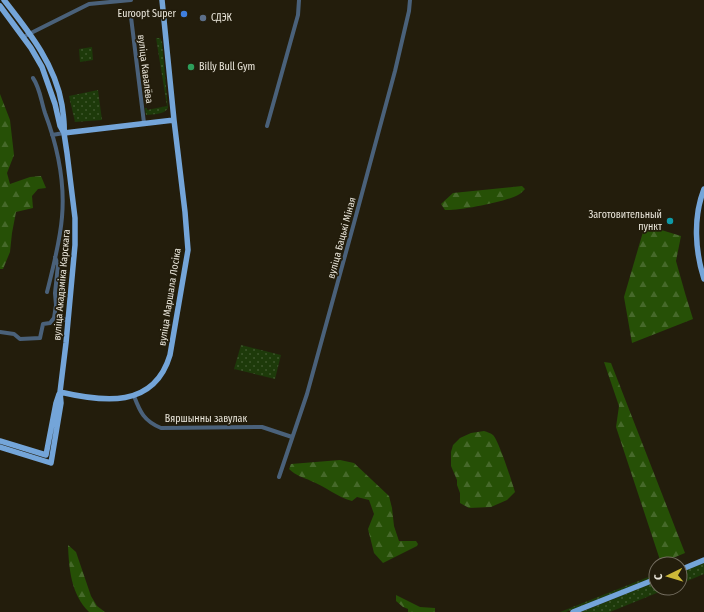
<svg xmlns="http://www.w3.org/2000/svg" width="704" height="612" viewBox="0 0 704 612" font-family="'Fira Sans Condensed',sans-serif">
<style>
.grass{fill:url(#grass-dots)}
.forest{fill:url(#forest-firs)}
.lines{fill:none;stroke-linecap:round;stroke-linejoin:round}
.minor{stroke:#4a617a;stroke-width:4}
.major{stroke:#74a5d9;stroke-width:5.5}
.shop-dot{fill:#3f7fe0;stroke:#231d0c;stroke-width:1.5}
.service-dot{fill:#5c6f8a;stroke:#231d0c;stroke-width:1.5}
.leisure-dot{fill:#2e9e5b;stroke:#231d0c;stroke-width:1.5}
.culture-dot{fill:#0f9aa8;stroke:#231d0c;stroke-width:1.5}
.labels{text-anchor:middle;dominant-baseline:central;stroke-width:3.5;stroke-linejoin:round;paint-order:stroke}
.poi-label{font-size:10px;fill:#eae6db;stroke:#231d0c;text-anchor:end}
.street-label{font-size:10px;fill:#eae6db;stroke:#231d0c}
</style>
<defs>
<pattern id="grass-dots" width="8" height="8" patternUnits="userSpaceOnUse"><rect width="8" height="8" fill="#1d3a0a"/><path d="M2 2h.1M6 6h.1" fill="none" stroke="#3e562d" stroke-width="1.8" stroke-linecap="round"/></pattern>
<pattern id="forest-firs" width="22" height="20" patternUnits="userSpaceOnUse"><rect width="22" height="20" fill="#265006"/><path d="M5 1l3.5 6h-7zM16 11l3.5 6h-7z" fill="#46692a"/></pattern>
</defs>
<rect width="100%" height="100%" fill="#231d0c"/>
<path class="grass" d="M 156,38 L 160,38 L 162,42 L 168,108 C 164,115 153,114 146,115 L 145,108 L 147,108 L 147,110 L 167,106 Z
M 92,47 L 93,60 L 80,62 L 79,49 Z
M 98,90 L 102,120 L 75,122 L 69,96 Z
M 241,345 L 281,355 L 275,379 L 234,369 Z
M 704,563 L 704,574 L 680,584 L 680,573 Z
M 656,574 L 656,576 L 566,612 L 560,612 Z
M 656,582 L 656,588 L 669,588 L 610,612 L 581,612 Z"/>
<path class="forest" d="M 0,94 L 10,120 L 14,155 L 7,173 L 10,184 L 30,177 L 41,176 L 46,188 L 38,189 L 32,196 L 33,208 L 16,212 L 12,233 L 10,252 L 3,269 L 0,269 Z
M 522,186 L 525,189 C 523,191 520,194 518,195 C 505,202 458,211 445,210 L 441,204 L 453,193 Z
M 645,225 L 681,236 L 676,261 L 685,293 L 693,319 L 632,343 L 624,297 Z
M 604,362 L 611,363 L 685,553 L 661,563 L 616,427 L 619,406 Z
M 484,431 C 487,432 491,433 493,435 C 499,441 512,482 515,492 L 507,500 L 491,507 L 469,508 L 460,503 L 460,493 L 457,485 L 457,480 L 451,466 L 451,452 L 453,445 L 460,438 L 471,433 Z
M 340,460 L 354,463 L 389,496 L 392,508 L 394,526 L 399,541 L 416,541 L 418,544 L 417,546 L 383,563 L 374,553 L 368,529 L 374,514 L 369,500 L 357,497 L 352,501 C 337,497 325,486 311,481 C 303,477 296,476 289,469 L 291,464 Z
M 68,545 L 76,552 L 91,596 L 97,606 L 105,612 L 89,612 C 71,594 69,569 68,545 Z
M 396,595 L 420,607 L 435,608 L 435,612 L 408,612 L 408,609 L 403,607 L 396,601 Z"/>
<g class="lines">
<path class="minor" d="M 131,17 L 144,123
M 23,37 L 89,4 L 131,0
M 33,78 C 40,88 41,101 45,113 C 57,145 65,183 62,217 C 60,242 53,268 47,292
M 267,126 L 298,15 L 299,0
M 52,135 L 64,133
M 54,318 L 68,320
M 0,332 L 14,334 L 20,339 L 40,338 L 43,324 L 50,323 L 54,318 L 56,305 L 55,293 L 58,265 L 55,257
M 134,396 C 140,412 144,421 161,428 L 262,427 L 292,437
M 279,477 L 307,394 L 354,223 L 395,71 L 409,11 L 410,0"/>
<path class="major" d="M 4,0 C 29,32 55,64 62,105 C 63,114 65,123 64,133
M 0,6 L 31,48 L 42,67 L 55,104 L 60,126 L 64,133 L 67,153 L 75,218 L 75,245 L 66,343 L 60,392 L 61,403 L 51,463 L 0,447
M 64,133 L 174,120
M 704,189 C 693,217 695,251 704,279
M 60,392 C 103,402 154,409 170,355 L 188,250 L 185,212 L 174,120 L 162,0
M 0,441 L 46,455 L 56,403 L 59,394
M 680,570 L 704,560
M 573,612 L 656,579"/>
</g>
<circle class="shop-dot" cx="184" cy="14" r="4"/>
<circle class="service-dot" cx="203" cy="18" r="4"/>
<circle class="leisure-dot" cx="191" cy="67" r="4"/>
<circle class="culture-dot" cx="670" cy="221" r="4"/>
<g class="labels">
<g class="poi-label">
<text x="176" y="14">Euroopt Super</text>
<text x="211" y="18" text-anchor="start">СДЭК</text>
<text x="199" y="67" text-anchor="start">Billy Bull Gym</text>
<text x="662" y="215">Заготовительный<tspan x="662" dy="12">пункт</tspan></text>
</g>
<g class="street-label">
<text transform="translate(145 69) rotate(83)">вуліца Кавалёва</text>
<text transform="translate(342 238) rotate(-75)">вуліца Бацькі Міная</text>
<text transform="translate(62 285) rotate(-85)">вуліца Акадэміка Карскага</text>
<text transform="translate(170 297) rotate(-81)">вуліца Маршала Лосіка</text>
<text x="206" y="419">Вяршынны завулак</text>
</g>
</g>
<g transform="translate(668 576) rotate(265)"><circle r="19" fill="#231d0c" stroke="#736d5f"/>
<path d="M0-3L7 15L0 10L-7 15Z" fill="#cdb938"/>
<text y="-6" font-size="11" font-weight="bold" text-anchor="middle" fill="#eae6db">С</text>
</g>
</svg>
